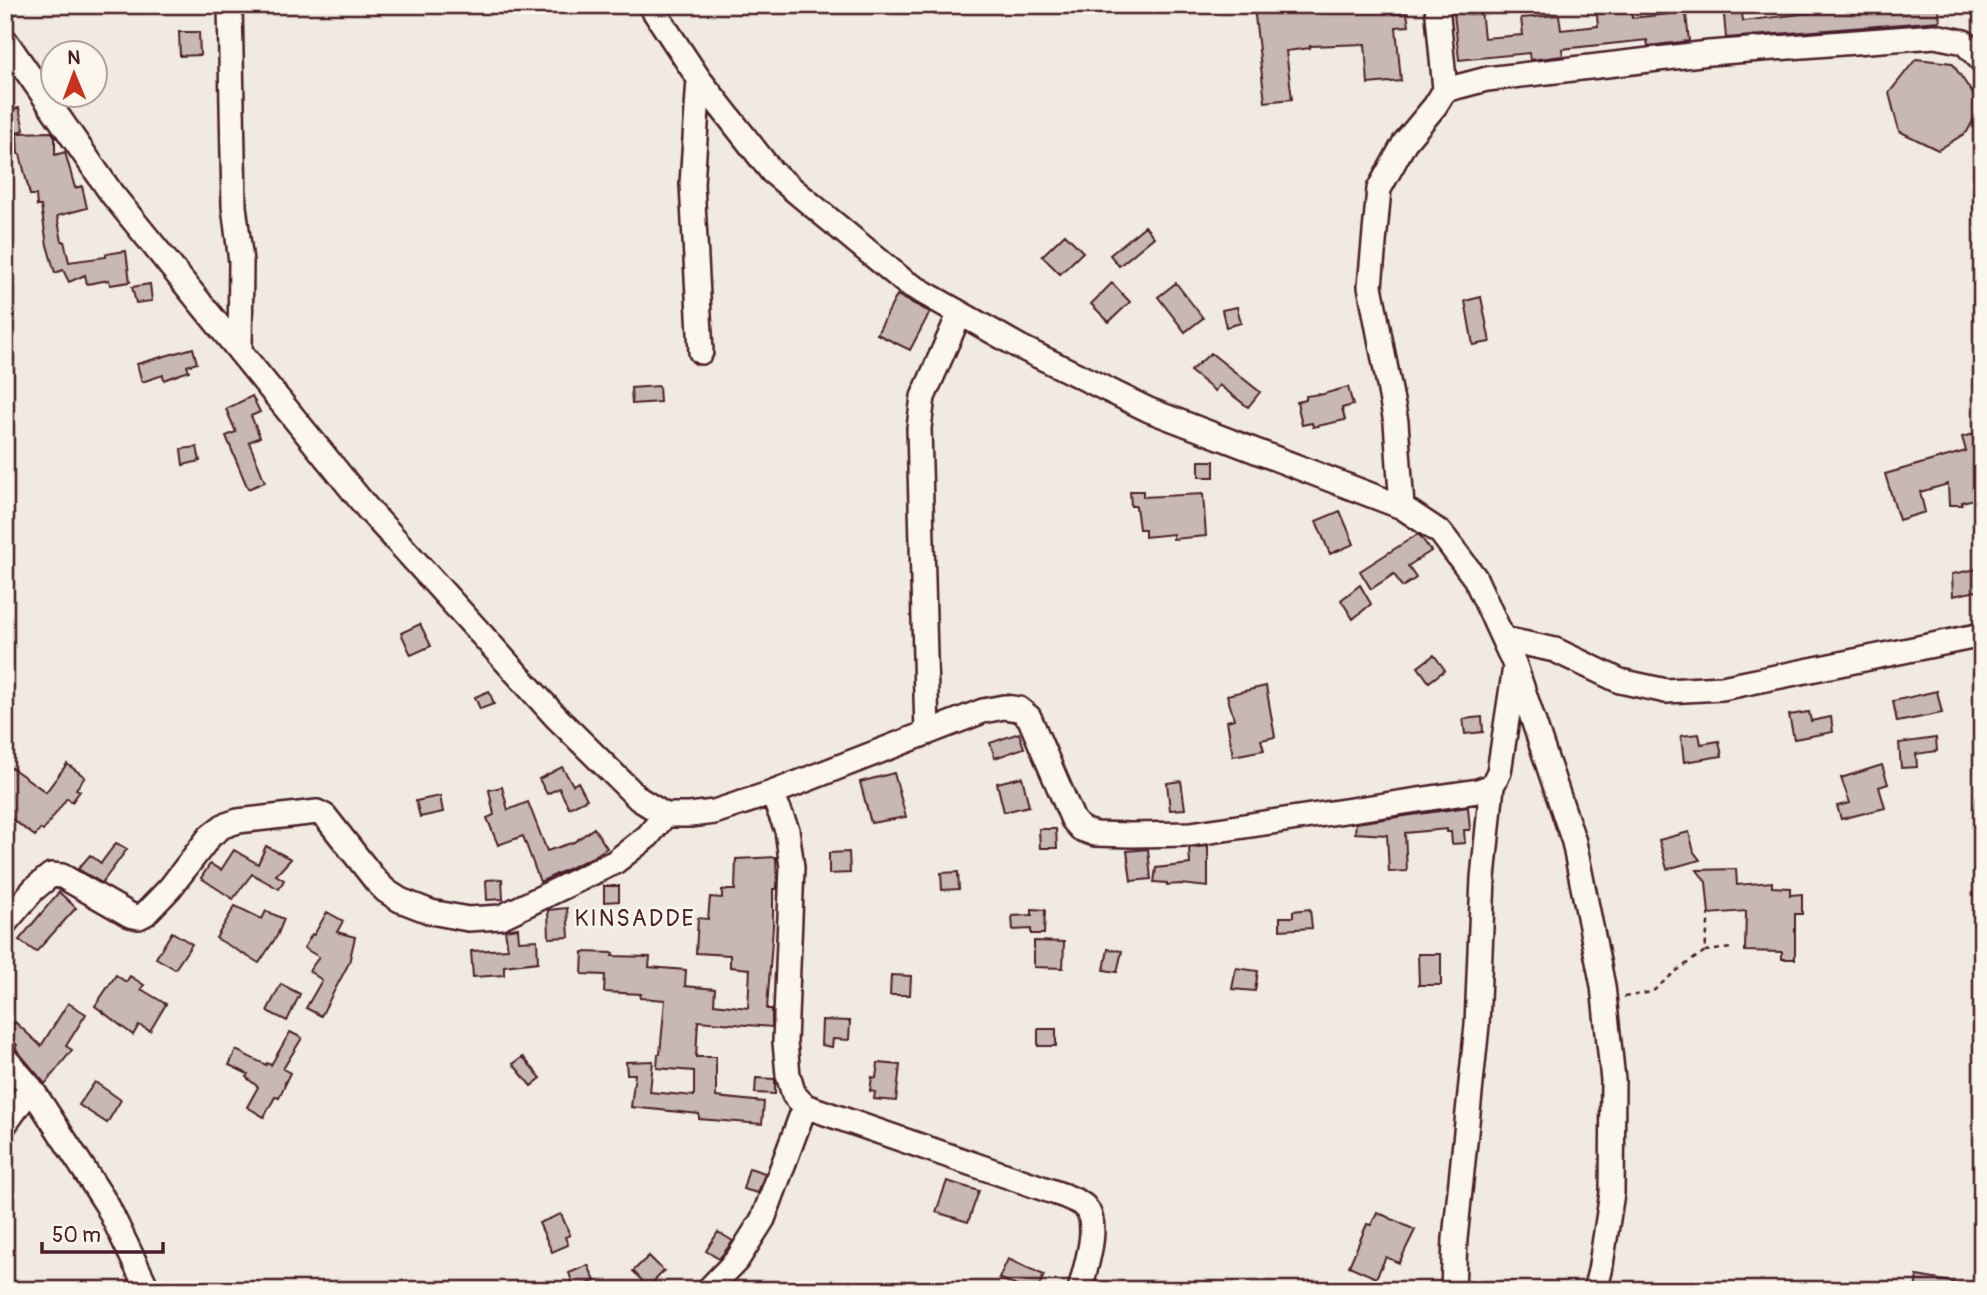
<svg xmlns="http://www.w3.org/2000/svg" width="1987" height="1295" viewBox="0 0 1987 1295" font-family="Pangolin,sans-serif">
<style>
.building{fill:#c8b8b3;stroke:#4a1f2b;stroke-width:2}
.lines{fill:none;stroke-linecap:round;stroke-linejoin:round}
.minor-casing{stroke:#4a1f2b;stroke-width:28}
.path{stroke:#4a1f2b;stroke-width:2.5;stroke-dasharray:5 5;stroke-linecap:butt}
.minor{stroke:#fbf7ec;stroke-width:23}
.labels{text-anchor:middle;dominant-baseline:central;stroke-width:5;stroke-linejoin:round;paint-order:stroke}
.quarter-label{font-size:23px;letter-spacing:2px;fill:#4a1f2b;stroke:#fbf7ec}
</style>
<rect width="100%" height="100%" fill="#f0eae0"/>
<filter id="ink" filterUnits="userSpaceOnUse"><feTurbulence type="fractalNoise" baseFrequency=".0143" numOctaves="2"/><feDisplacementMap in="SourceGraphic" scale="14" xChannelSelector="R" yChannelSelector="G"/><feConvolveMatrix kernelMatrix="1 2 1 2 8 2 1 2 1" color-interpolation-filters="sRGB"/></filter>
<g filter="url(#ink)">
<path class="building" d="M 1269,5 L 1393,5 L 1394,14 L 1407,13 L 1409,26 L 1396,27 L 1401,81 L 1368,84 L 1365,44 L 1310,46 L 1310,48 L 1286,51 L 1292,99 L 1265,102 L 1254,7 Z
M 1596,5 L 1630,5 L 1632,18 L 1668,14 L 1667,5 L 1685,5 L 1689,41 L 1648,46 L 1647,40 L 1562,49 L 1563,56 L 1530,60 L 1529,53 L 1459,60 L 1454,13 L 1481,10 L 1484,38 L 1523,35 L 1521,18 L 1559,15 L 1561,30 L 1598,26 Z
M 1723,5 L 1741,5 L 1743,21 L 1834,10 L 1833,5 L 1938,5 L 1940,21 L 1726,38 Z
M 179,32 L 199,32 L 200,55 L 180,56 Z
M 1916,59 L 1952,63 L 1981,106 L 1967,132 L 1938,150 L 1899,131 L 1889,93 Z
M 19,108 L 24,130 L 5,136 L 5,111 Z
M 52,132 L 55,137 L 55,155 L 65,152 L 75,188 L 82,186 L 87,208 L 57,216 L 62,241 L 64,241 L 69,262 L 106,257 L 106,254 L 126,251 L 130,282 L 110,285 L 109,280 L 87,284 L 85,275 L 69,282 L 63,270 L 55,273 L 47,245 L 41,206 L 37,206 L 36,195 L 30,195 L 20,154 L 18,154 L 17,133 Z
M 1145,226 L 1154,237 L 1119,266 L 1110,255 Z
M 1065,234 L 1083,252 L 1060,274 L 1042,256 Z
M 1112,283 L 1130,302 L 1109,322 L 1091,304 Z
M 1176,283 L 1203,318 L 1185,332 L 1158,297 Z
M 150,284 L 152,301 L 136,303 L 132,287 Z
M 897,295 L 930,312 L 910,350 L 877,334 Z
M 1481,297 L 1490,342 L 1473,345 L 1465,301 Z
M 1237,307 L 1241,323 L 1226,327 L 1222,310 Z
M 193,348 L 197,363 L 187,366 L 189,371 L 164,380 L 163,375 L 142,382 L 137,364 Z
M 1211,353 L 1260,392 L 1248,407 L 1219,385 L 1215,391 L 1190,371 Z
M 659,386 L 660,402 L 632,404 L 631,388 Z
M 1348,387 L 1353,405 L 1342,408 L 1345,420 L 1313,427 L 1312,423 L 1302,425 L 1297,402 L 1306,400 L 1306,396 L 1319,394 L 1320,395 Z
M 252,396 L 260,412 L 251,416 L 260,437 L 249,442 L 265,482 L 248,489 L 226,436 L 236,432 L 226,409 Z
M 1982,432 L 1982,497 L 1962,502 L 1962,505 L 1949,505 L 1948,484 L 1920,492 L 1925,512 L 1899,520 L 1885,474 L 1966,451 L 1962,437 Z
M 197,447 L 200,461 L 183,465 L 181,449 Z
M 1199,461 L 1214,461 L 1214,477 L 1199,477 Z
M 1130,491 L 1143,491 L 1143,497 L 1203,494 L 1206,536 L 1173,539 L 1173,534 L 1145,537 L 1145,529 L 1139,529 L 1136,506 L 1131,506 Z
M 1340,511 L 1354,544 L 1330,554 L 1316,521 Z
M 1418,534 L 1421,537 L 1431,551 L 1408,566 L 1416,578 L 1402,587 L 1394,574 L 1371,589 L 1360,571 Z
M 1982,568 L 1982,590 L 1953,596 L 1952,574 Z
M 1360,585 L 1371,604 L 1353,619 L 1341,600 Z
M 420,624 L 431,646 L 411,655 L 401,633 Z
M 1434,655 L 1445,670 L 1429,682 L 1418,667 Z
M 1266,686 L 1275,737 L 1261,740 L 1264,750 L 1233,756 L 1227,721 L 1234,719 L 1227,695 Z
M 489,691 L 494,704 L 480,709 L 475,697 Z
M 1937,691 L 1942,713 L 1897,722 L 1893,701 Z
M 1809,712 L 1811,721 L 1831,717 L 1833,732 L 1794,739 L 1789,715 Z
M 1482,717 L 1483,732 L 1465,734 L 1463,719 Z
M 1019,733 L 1024,748 L 995,758 L 990,743 Z
M 1699,734 L 1701,744 L 1719,741 L 1722,756 L 1684,762 L 1681,736 Z
M 1936,738 L 1937,751 L 1916,754 L 1917,767 L 1901,768 L 1899,743 Z
M 5,763 L 46,792 L 67,764 L 85,777 L 76,789 L 80,791 L 72,802 L 67,798 L 43,831 L 40,829 L 35,836 L 5,814 Z
M 1882,765 L 1888,784 L 1879,787 L 1885,808 L 1841,819 L 1837,806 L 1850,803 L 1841,778 Z
M 562,767 L 573,785 L 578,782 L 587,799 L 569,808 L 559,788 L 547,794 L 539,779 Z
M 894,773 L 906,817 L 871,823 L 860,782 Z
M 1022,777 L 1029,806 L 1004,812 L 997,783 Z
M 1181,781 L 1185,809 L 1170,810 L 1167,783 Z
M 502,787 L 508,810 L 528,802 L 547,851 L 574,842 L 594,828 L 607,848 L 593,857 L 540,882 L 523,836 L 498,845 L 487,818 L 494,815 L 489,790 Z
M 440,796 L 443,812 L 420,817 L 416,801 Z
M 1468,807 L 1470,830 L 1464,830 L 1465,843 L 1452,844 L 1451,832 L 1447,832 L 1447,829 L 1405,833 L 1407,871 L 1389,872 L 1387,835 L 1355,833 L 1356,823 Z
M 1039,829 L 1056,829 L 1057,848 L 1040,848 Z
M 1689,832 L 1694,852 L 1700,860 L 1667,869 L 1659,840 Z
M 116,843 L 127,849 L 102,883 L 78,869 L 90,855 L 101,863 Z
M 266,846 L 291,859 L 276,875 L 284,880 L 279,889 L 252,874 L 233,899 L 201,878 L 210,864 L 221,870 L 234,850 L 258,864 Z
M 1208,846 L 1208,887 L 1180,884 L 1167,885 L 1167,883 L 1154,882 L 1156,868 L 1190,864 L 1189,848 Z
M 1148,849 L 1151,879 L 1131,881 L 1127,851 Z
M 849,852 L 850,873 L 829,874 L 829,853 Z
M 776,857 L 777,889 L 773,889 L 773,926 L 767,1009 L 772,1009 L 772,1027 L 698,1021 L 696,1057 L 716,1057 L 716,1097 L 764,1102 L 762,1124 L 699,1119 L 699,1114 L 631,1107 L 635,1074 L 627,1074 L 626,1062 L 653,1061 L 650,1092 L 694,1096 L 694,1071 L 657,1068 L 658,1054 L 660,1054 L 665,1000 L 640,998 L 641,994 L 604,992 L 605,975 L 582,974 L 583,952 L 613,953 L 612,956 L 650,957 L 649,967 L 686,970 L 685,986 L 715,989 L 714,1004 L 748,1008 L 750,969 L 730,967 L 730,955 L 696,953 L 698,918 L 708,919 L 710,897 L 722,898 L 722,890 L 735,890 L 736,859 Z
M 1736,869 L 1737,885 L 1772,882 L 1772,887 L 1790,888 L 1790,895 L 1802,894 L 1802,914 L 1795,914 L 1795,959 L 1782,959 L 1782,952 L 1745,951 L 1746,911 L 1709,914 L 1706,882 L 1697,870 Z
M 958,872 L 959,889 L 942,890 L 941,873 Z
M 502,879 L 503,899 L 487,900 L 486,880 Z
M 604,886 L 619,886 L 619,901 L 604,902 Z
M 59,892 L 76,908 L 36,952 L 19,940 Z
M 235,906 L 262,919 L 266,911 L 284,919 L 277,936 L 259,963 L 216,938 Z
M 567,908 L 569,937 L 549,938 L 548,910 Z
M 1032,909 L 1045,910 L 1044,934 L 1031,934 L 1031,929 L 1013,930 L 1012,916 L 1032,915 Z
M 1310,909 L 1312,928 L 1280,930 L 1280,917 L 1293,917 L 1293,911 Z
M 327,912 L 343,921 L 337,932 L 355,937 L 349,963 L 321,1016 L 306,1008 L 322,980 L 309,971 L 319,957 L 304,948 L 312,934 L 314,935 Z
M 518,928 L 519,941 L 537,940 L 538,962 L 504,966 L 504,975 L 473,977 L 471,951 L 508,949 L 505,930 Z
M 172,932 L 192,944 L 175,969 L 156,958 Z
M 1034,941 L 1064,942 L 1063,968 L 1034,967 Z
M 1108,949 L 1122,951 L 1117,972 L 1104,970 Z
M 1418,954 L 1441,954 L 1441,985 L 1419,985 Z
M 1236,968 L 1258,971 L 1255,991 L 1232,989 Z
M 116,975 L 126,982 L 130,976 L 144,985 L 141,989 L 166,1004 L 150,1031 L 139,1025 L 133,1035 L 95,1006 Z
M 891,975 L 911,976 L 910,995 L 890,995 Z
M 281,984 L 300,994 L 287,1021 L 267,1011 Z
M 68,1003 L 86,1014 L 66,1046 L 72,1050 L 45,1084 L 15,1048 L 17,1045 L 5,1032 L 15,1022 L 41,1046 Z
M 822,1020 L 850,1021 L 849,1040 L 833,1039 L 832,1047 L 821,1045 Z
M 1038,1029 L 1056,1029 L 1056,1046 L 1038,1046 Z
M 290,1032 L 302,1038 L 283,1069 L 290,1073 L 285,1083 L 286,1083 L 279,1098 L 275,1097 L 264,1117 L 247,1107 L 258,1087 L 246,1077 L 248,1074 L 229,1065 L 236,1050 L 266,1065 L 267,1063 L 271,1065 Z
M 523,1057 L 541,1078 L 531,1086 L 513,1064 Z
M 878,1063 L 900,1065 L 896,1101 L 874,1099 L 875,1092 L 870,1091 L 872,1077 L 876,1078 Z
M 756,1078 L 775,1079 L 775,1094 L 755,1093 Z
M 95,1082 L 121,1100 L 107,1123 L 79,1105 Z
M 749,1168 L 765,1173 L 758,1193 L 743,1189 Z
M 947,1181 L 979,1191 L 968,1222 L 936,1212 Z
M 1377,1212 L 1415,1230 L 1399,1263 L 1386,1257 L 1376,1278 L 1349,1266 L 1367,1224 L 1371,1225 Z
M 561,1214 L 570,1235 L 565,1237 L 568,1245 L 552,1252 L 539,1223 Z
M 718,1232 L 733,1241 L 719,1259 L 706,1251 Z
M 649,1256 L 664,1271 L 648,1287 L 633,1271 Z
M 1008,1259 L 1044,1275 L 1037,1290 L 1025,1290 L 999,1278 Z
M 588,1265 L 595,1281 L 575,1289 L 569,1273 Z
M 1917,1276 L 1957,1283 L 1956,1290 L 1915,1290 Z"/>
<g class="lines">
<g class="minor-casing">
<path id="minor" d="M 230,5 L 234,206 L 241,262 L 240,352
M 650,5 L 699,79 L 772,172 L 905,282 L 1020,347 L 1149,410 L 1402,507 L 1441,533 L 1475,578 L 1514,663 L 1574,842 L 1603,986 L 1613,1080 L 1612,1193 L 1600,1271 L 1595,1290
M 1437,5 L 1445,90
M 5,40 L 112,194 L 367,508 L 556,717 L 639,799 L 665,815 L 690,815 L 714,812 L 772,793 L 983,711 L 1004,707 L 1019,709 L 1029,717 L 1073,820 L 1081,829 L 1095,834 L 1131,835 L 1191,834 L 1478,791 L 1492,786
M 699,79 L 692,184 L 701,352
M 1402,507 L 1396,422 L 1370,286 L 1379,189 L 1405,142 L 1435,106 L 1445,90 L 1487,79 L 1709,53 L 1935,36 L 1964,42 L 1982,61
M 1504,639 L 1555,650 L 1620,681 L 1666,691 L 1722,688 L 1982,635
M 927,733 L 919,428 L 923,397 L 960,313
M 772,793 L 787,830 L 792,867 L 785,1042 L 788,1075 L 794,1095 L 805,1106 L 1065,1196 C 1072,1199 1081,1202 1085,1207 C 1101,1225 1085,1268 1080,1290
M 5,923 L 34,889 L 51,875 L 62,876 L 130,915 L 139,917 L 145,914 L 170,888 L 210,836 L 223,826 L 238,821 L 317,812 L 325,816 L 376,881 L 386,891 L 400,900 L 431,912 L 468,919 L 501,917 L 615,862 L 648,836 L 665,815
M 5,1058 L 31,1088 L 107,1205 L 148,1290
M 5,1124 L 31,1088
M 708,1290 L 737,1260 L 763,1219 L 805,1106
M 1453,1290 L 1455,1239 L 1477,1025 L 1483,878 L 1492,786 L 1499,772 L 1515,667"/>
</g>
<path class="path" d="M 1705,951 L 1732,948
M 1624,997 L 1652,992 L 1675,972 L 1705,951 L 1709,914"/>
<use href="#minor" class="minor"/>
</g>
</g>
<g class="labels">
<g class="quarter-label">
<text x="635" y="918">KINSADDE</text>
</g>
</g>
<rect width="1987" height="1295" fill="none" stroke="#fbf7ec" stroke-width="28"/>
<rect x="14" y="14" width="1959" height="1267" fill="none" stroke="#4a1f2b" stroke-width="2.5" filter="url(#ink)"/>
<g transform="translate(74 74) rotate(359)"><circle r="33" fill="#fbf7ec" stroke="#b4a19f" stroke-width="2"/>
<path d="M0-5L12 26L0 18L-12 26Z" fill="#c8321e"/>
<text y="-10" font-size="19" font-weight="bold" text-anchor="middle" fill="#4a1f2b">N</text>
</g>
<path d="M42 1242v10h121v-10" fill="none" stroke="#4a1f2b" stroke-width="3.5"/>
<text x="52" y="1242" font-size="21" fill="#4a1f2b" stroke="#fbf7ec" stroke-width="5" paint-order="stroke">50 m</text>
</svg>
